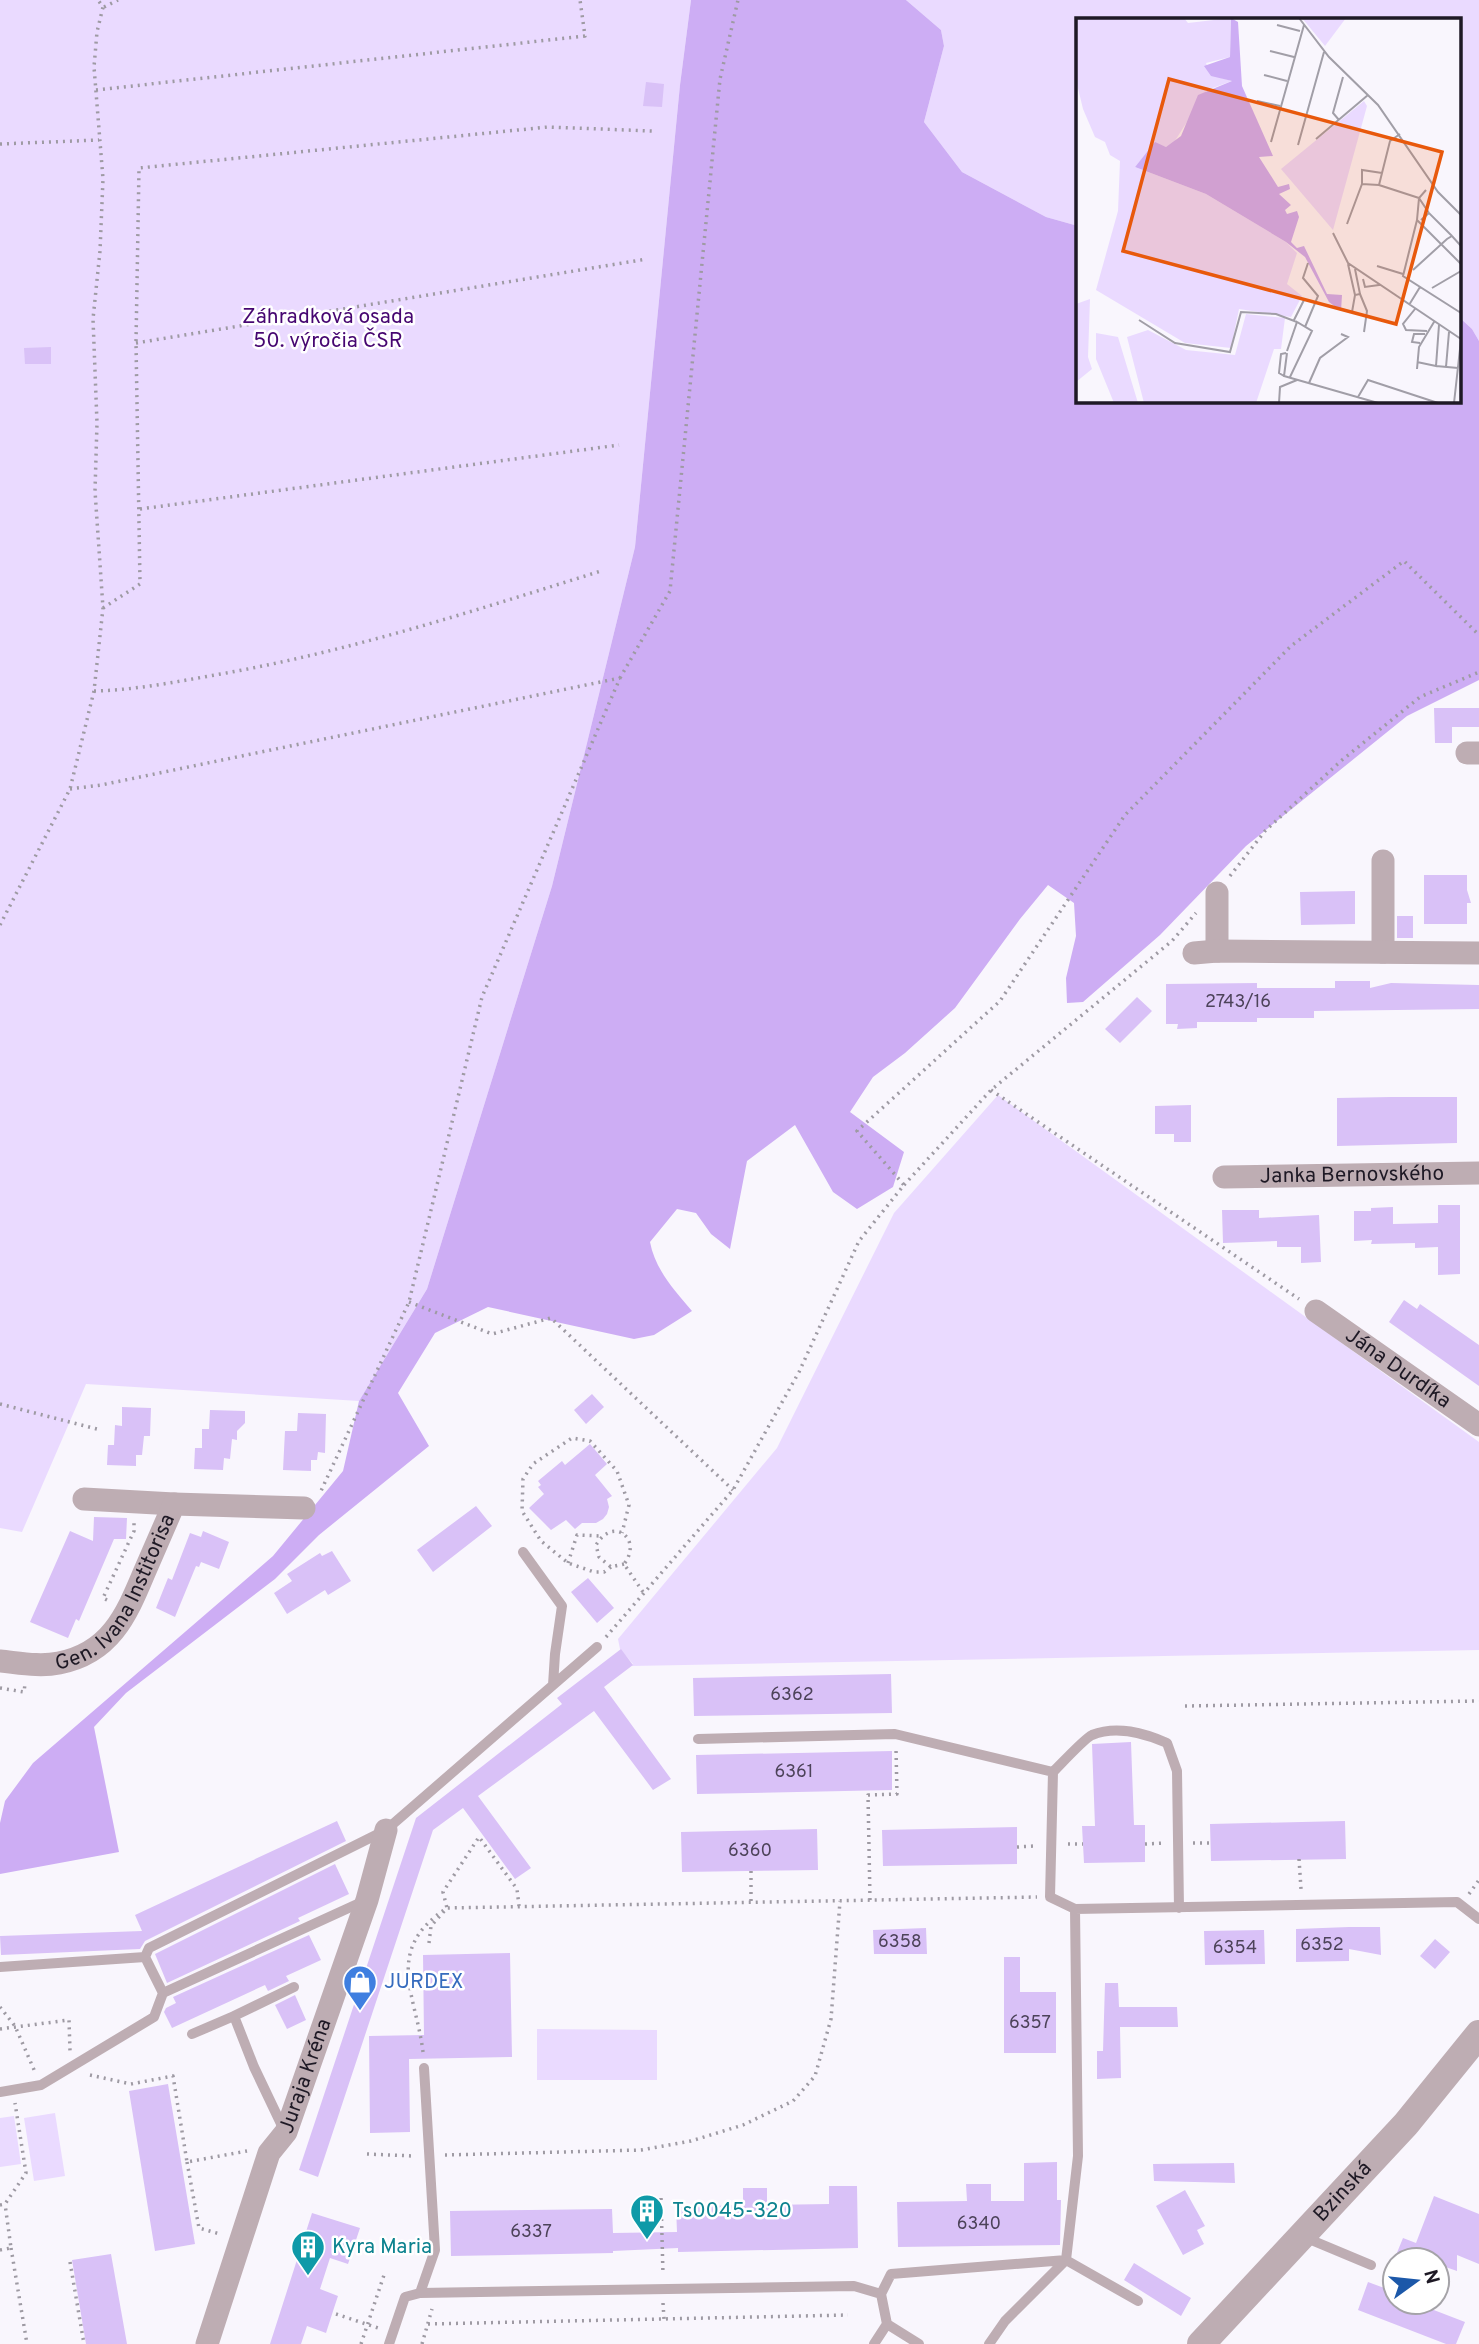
<svg xmlns="http://www.w3.org/2000/svg" width="1479" height="2344" viewBox="0 0 1479 2344" font-family="Overpass,sans-serif">
<style>
.green{fill:#eadaff}
.forest{fill:#cdadf4}
.building{fill:#d9c1f7}
.lines{fill:none;stroke-linecap:round;stroke-linejoin:round}
.path{stroke:#9e9aa3;stroke-width:3.5;stroke-dasharray:2 5;stroke-linecap:butt}
.service{stroke:#beadb3;stroke-width:10}
.minor{stroke:#beadb3;stroke-width:23}
.tertiary{stroke:#beadb3;stroke-width:28}
.labels{text-anchor:middle;dominant-baseline:central;stroke-width:5;stroke-linejoin:round;paint-order:stroke}
.number-label{font-size:18px;fill:#4d435a}
.park-label{font-size:21px;fill:#460671;stroke:#fff}
.street-label{font-size:21px;fill:#1e1925;stroke:#fff}
.shop-label{font-size:21px;fill:#366cbe;stroke:#fff;text-anchor:start}
.culture-label{font-size:21px;fill:#0d838f;stroke:#fff;text-anchor:start}
.inset-road{fill:none;stroke:#a19ea7;stroke-width:2}
.view{fill:#e8590c;fill-opacity:0.15;stroke:#e8590c;stroke-width:3.5}
.inset-edge{fill:none;stroke:#1e1925;stroke-width:3.5}
</style>
<rect width="100%" height="100%" fill="#f9f6fd"/>
<path class="green" d="M 0,0 L 691,0 L 680,85 L 635,547 L 552,886 L 427,1289 L 359,1401 L 86,1384 L 22,1532 L 0,1528 Z
M 906,0 L 1479,0 L 1479,341 L 1472,329 L 1460,318 L 1460,19 L 1078,19 L 1078,226 L 1046,217 L 962,172 L 924,122 L 944,46 L 941,30 Z
M 998,1095 L 1479,1442 L 1479,1650 L 631,1666 L 633,1664 L 620,1649 L 618,1639 L 777,1448 L 894,1213 Z
M 537,2029 L 657,2030 L 657,2080 L 537,2080 Z
M 55,2113 L 65,2176 L 34,2181 L 24,2118 Z
M 14,2116 L 21,2164 L 0,2167 L 0,2118 Z"/>
<path class="forest" d="M 691,0 L 906,0 L 941,30 L 944,46 L 924,122 L 962,172 L 1046,217 L 1078,226 L 1078,401 L 1460,401 L 1460,318 L 1472,329 L 1479,341 L 1479,680 L 1407,716 L 1246,846 L 1160,935 L 1083,1002 L 1067,1003 L 1066,978 L 1076,936 L 1074,903 L 1048,885 L 1020,919 L 955,1008 L 905,1053 L 873,1077 L 850,1112 L 904,1152 L 893,1187 L 857,1209 L 833,1192 L 795,1125 L 747,1161 L 730,1249 L 711,1234 L 696,1213 L 677,1209 L 650,1242 C 655,1269 674,1290 692,1311 L 654,1335 L 634,1339 L 488,1307 L 435,1333 L 398,1393 L 429,1446 L 319,1535 L 275,1579 L 126,1693 L 94,1727 L 119,1852 L 0,1874 L 0,1823 L 5,1801 L 33,1763 L 273,1556 L 343,1471 L 359,1401 L 427,1289 L 552,886 L 635,547 L 680,85 Z"/>
<path class="building" d="M 646,82 L 664,84 L 662,107 L 643,106 Z
M 51,347 L 51,364 L 25,364 L 24,348 Z
M 1434,708 L 1479,708 L 1479,727 L 1452,727 L 1452,743 L 1435,743 Z
M 1424,875 L 1467,875 L 1467,890 L 1471,903 L 1467,903 L 1467,924 L 1424,924 Z
M 1355,891 L 1355,924 L 1301,925 L 1300,892 Z
M 1397,916 L 1413,916 L 1413,938 L 1397,938 Z
M 1335,981 L 1370,981 L 1370,988 L 1391,983 L 1479,985 L 1479,1009 L 1314,1011 L 1314,1018 L 1257,1018 L 1257,1022 L 1197,1022 L 1197,1028 L 1177,1029 L 1178,1024 L 1166,1024 L 1166,984 L 1257,983 L 1257,988 L 1335,988 Z
M 1137,997 L 1152,1011 L 1120,1043 L 1105,1029 Z
M 1391,1097 L 1457,1097 L 1457,1143 L 1337,1146 L 1337,1098 Z
M 1191,1105 L 1191,1142 L 1174,1142 L 1174,1134 L 1155,1134 L 1155,1106 Z
M 1438,1205 L 1460,1205 L 1460,1274 L 1438,1275 L 1438,1247 L 1415,1248 L 1415,1243 L 1371,1244 L 1372,1240 L 1354,1241 L 1354,1211 L 1371,1211 L 1371,1208 L 1393,1207 L 1393,1224 L 1438,1223 Z
M 1222,1210 L 1259,1210 L 1259,1218 L 1319,1215 L 1321,1262 L 1301,1263 L 1301,1247 L 1277,1247 L 1277,1241 L 1223,1243 Z
M 1404,1300 L 1417,1309 L 1420,1304 L 1479,1345 L 1479,1386 L 1389,1322 Z
M 592,1394 L 604,1407 L 586,1424 L 574,1410 Z
M 122,1407 L 151,1408 L 150,1436 L 144,1436 L 142,1455 L 136,1455 L 136,1466 L 107,1465 L 108,1445 L 114,1445 L 115,1425 L 122,1426 Z
M 210,1410 L 245,1411 L 245,1423 L 237,1431 L 237,1440 L 232,1439 L 230,1459 L 224,1458 L 223,1470 L 194,1469 L 195,1448 L 202,1448 L 202,1429 L 209,1429 Z
M 298,1413 L 326,1414 L 325,1453 L 318,1452 L 317,1460 L 311,1460 L 311,1471 L 283,1470 L 285,1431 L 297,1431 Z
M 590,1444 L 607,1464 L 595,1475 L 612,1496 L 607,1499 L 609,1507 L 607,1514 L 603,1519 L 596,1523 L 582,1523 L 575,1529 L 566,1520 L 551,1530 L 529,1508 L 544,1494 L 538,1487 L 541,1485 L 538,1481 L 562,1461 L 565,1465 Z
M 476,1506 L 492,1526 L 433,1572 L 417,1550 Z
M 94,1517 L 127,1518 L 126,1539 L 114,1539 L 79,1621 L 76,1619 L 68,1638 L 30,1622 L 70,1531 L 93,1541 Z
M 203,1531 L 229,1542 L 219,1569 L 201,1562 L 199,1567 L 196,1566 L 175,1617 L 156,1608 L 168,1578 L 172,1580 L 190,1533 L 201,1537 Z
M 332,1551 L 351,1581 L 328,1595 L 325,1590 L 287,1614 L 274,1593 L 292,1581 L 287,1574 L 320,1553 L 322,1556 Z
M 588,1578 L 614,1608 L 597,1623 L 571,1592 Z
M 621,1649 L 633,1665 L 604,1687 L 671,1779 L 653,1790 L 594,1711 L 478,1796 L 531,1868 L 515,1879 L 463,1808 L 433,1830 L 318,2177 L 299,2170 L 416,1818 L 562,1704 L 557,1698 Z
M 891,1674 L 892,1713 L 694,1716 L 693,1678 Z
M 1131,1742 L 1134,1825 L 1145,1825 L 1145,1862 L 1084,1863 L 1082,1826 L 1095,1826 L 1092,1744 Z
M 892,1751 L 892,1790 L 697,1794 L 696,1755 Z
M 337,1821 L 346,1841 L 145,1941 L 140,1949 L 1,1955 L 0,1936 L 142,1931 L 135,1915 Z
M 1345,1821 L 1346,1859 L 1211,1861 L 1210,1824 Z
M 1017,1827 L 1017,1864 L 883,1866 L 882,1830 Z
M 817,1829 L 818,1870 L 682,1872 L 681,1832 Z
M 335,1864 L 349,1894 L 298,1918 L 300,1921 L 167,1983 L 155,1954 Z
M 1349,1927 L 1380,1927 L 1381,1955 L 1349,1949 L 1349,1961 L 1296,1962 L 1296,1929 Z
M 926,1928 L 927,1954 L 874,1954 L 873,1930 Z
M 1264,1930 L 1265,1964 L 1205,1965 L 1204,1931 Z
M 309,1935 L 321,1960 L 286,1976 L 289,1981 L 268,1991 L 265,1985 L 172,2028 L 164,2012 L 166,2008 L 176,2003 L 173,1997 Z
M 1435,1939 L 1450,1952 L 1435,1969 L 1420,1956 Z
M 510,1953 L 512,2057 L 409,2059 L 410,2132 L 370,2133 L 369,2036 L 424,2035 L 423,1955 Z
M 1004,1957 L 1020,1957 L 1020,1992 L 1056,1992 L 1056,2053 L 1004,2053 Z
M 1105,1983 L 1118,1983 L 1119,2007 L 1177,2007 L 1178,2027 L 1120,2027 L 1121,2078 L 1097,2079 L 1097,2051 L 1103,2051 Z
M 295,1995 L 306,2020 L 287,2029 L 275,2005 Z
M 168,2084 L 195,2244 L 155,2251 L 129,2091 Z
M 1057,2162 L 1057,2200 L 1061,2200 L 1060,2245 L 898,2247 L 897,2202 L 967,2201 L 966,2184 L 991,2184 L 991,2201 L 1024,2201 L 1024,2163 Z
M 1234,2163 L 1235,2183 L 1154,2181 L 1153,2164 Z
M 829,2186 L 857,2186 L 858,2248 L 678,2252 L 678,2248 L 613,2251 L 613,2253 L 451,2256 L 450,2211 L 612,2209 L 613,2233 L 677,2232 L 676,2207 L 743,2205 L 743,2188 L 767,2188 L 767,2205 L 829,2204 Z
M 1185,2190 L 1205,2226 L 1197,2230 L 1204,2244 L 1183,2255 L 1156,2206 Z
M 1434,2196 L 1479,2214 L 1479,2264 L 1457,2255 L 1457,2271 L 1437,2264 L 1437,2260 L 1394,2260 L 1403,2238 L 1416,2243 Z
M 312,2213 L 360,2228 L 348,2264 L 330,2258 L 320,2289 L 338,2296 L 334,2308 L 326,2333 L 307,2326 L 301,2344 L 270,2344 Z
M 111,2254 L 127,2344 L 86,2344 L 72,2260 Z
M 1134,2263 L 1191,2298 L 1181,2316 L 1124,2280 Z
M 1368,2282 L 1395,2292 L 1395,2302 L 1413,2302 L 1465,2322 L 1456,2344 L 1446,2344 L 1358,2310 Z"/>
<g class="lines">
<path class="path" d="M 104,7 L 118,0
M 96,90 L 585,36 L 580,0
M 0,144 L 99,140
M 136,343 L 647,259
M 140,509 L 619,445
M 103,608 L 140,584 L 136,343 L 139,168 L 548,127 L 652,131
M 620,678 L 670,591 L 720,79 L 738,0
M 94,691 C 135,690 175,682 215,675 C 348,652 473,611 601,571
M 70,789 L 101,785 L 620,678 L 482,997 L 409,1302 L 320,1493
M 1230,876 L 1265,831 L 1342,760 L 1420,697 L 1479,672
M 0,925 L 70,789 L 94,691 L 103,608 L 95,491 L 97,423 L 93,319 L 100,251 L 103,179 L 94,67 L 97,32 L 103,7 L 98,0
M 991,1090 L 1299,1299
M 904,1185 L 991,1090 L 1172,941 L 1196,913
M 409,1302 L 492,1334 L 551,1318 L 733,1490
M 0,1404 L 97,1429
M 568,1563 L 577,1535 L 601,1536
M 624,1564 L 611,1567 L 599,1557 L 596,1545 C 614,1515 643,1540 624,1564 L 643,1592
M 611,1567 L 604,1572 L 594,1572 L 568,1563 L 541,1541 L 522,1511 L 523,1479 L 533,1464 L 572,1438 L 590,1441 L 617,1471 L 629,1505 L 622,1533
M 107,1600 L 103,1598 L 134,1531 L 134,1522
M 606,1637 L 733,1490 L 799,1372 L 859,1241 L 904,1185 L 857,1131 L 1000,1001 L 1125,815 L 1291,646 L 1404,561 L 1479,635
M 0,1688 L 24,1692 L 25,1684
M 1185,1706 L 1479,1701
M 1193,1843 L 1211,1843
M 1068,1844 L 1083,1844
M 1145,1844 L 1164,1843
M 1017,1847 L 1035,1846
M 1299,1859 L 1301,1889
M 751,1871 L 751,1902
M 1469,1894 L 1479,1880
M 870,1900 L 868,1795 L 897,1794 L 896,1749
M 429,1943 L 431,1926 L 447,1908 L 1037,1897
M 0,2007 L 15,2026 L 35,2072
M 0,2029 L 69,2020 L 70,2051
M 423,2052 C 416,1994 383,1950 447,1908 L 443,1892 L 479,1837 L 517,1889 L 519,1906
M 90,2075 L 131,2084 L 173,2076 L 187,2162 L 247,2151
M 367,2154 L 413,2156
M 445,2155 L 641,2150 L 691,2141 L 743,2125 L 793,2101 L 815,2076 L 831,2019 L 840,1901
M 187,2162 L 199,2228 L 220,2234
M 661,2198 L 663,2275
M 0,2205 L 5,2204 L 26,2173 L 15,2103
M 11,2248 L 27,2344
M 0,2250 L 11,2248 L 5,2204
M 70,2262 L 84,2344
M 663,2303 L 664,2319
M 336,2314 L 378,2328
M 428,2324 L 848,2315
M 361,2344 L 384,2275
M 422,2344 L 432,2309"/>
<path class="service" d="M 523,1552 L 562,1606 L 555,1654 L 553,1685
M 698,1739 L 895,1734 L 1053,1772 L 1050,1897 L 1075,1909
M 1053,1772 C 1061,1764 1085,1738 1092,1735 C 1117,1725 1144,1733 1167,1743 L 1177,1771 L 1179,1908
M 145,1957 L 149,1948 L 386,1830 L 597,1647
M 0,1967 L 145,1957 L 163,1993 L 364,1901
M 192,2034 L 234,2016
M 0,2092 L 41,2085 L 154,2017 L 163,1993
M 284,2130 L 254,2067 L 234,2016 L 294,1987
M 1304,2237 L 1371,2265
M 420,2293 L 435,2250 L 424,2068
M 881,2294 L 891,2274 L 1066,2260 L 1078,2156 L 1075,1909 L 1457,1902 L 1479,1919
M 887,2324 L 919,2344
M 389,2344 L 405,2297 L 420,2293 L 854,2286 L 881,2294 L 887,2324 L 874,2344
M 989,2344 L 1005,2321 L 1066,2260 L 1138,2301"/>
<g class="minor">
<path d="M 1467,753 L 1479,753"/>
<path d="M 1217,951 L 1217,893"/>
<path d="M 1383,952 L 1383,861"/>
<path d="M 1194,953 L 1217,951 L 1479,953"/>
<path id="s1" d="M 1224,1177 L 1479,1173"/>
<path id="s2" d="M 1316,1311 L 1479,1425"/>
<path d="M 84,1499 L 174,1504"/>
<path id="s3" d="M 0,1661 C 20,1663 40,1667 59,1663 C 110,1653 126,1616 144,1573 C 154,1550 164,1527 174,1504 L 304,1508"/>
<path id="s4" d="M 207,2344 L 269,2153 L 286,2132 L 367,1900 L 386,1830"/>
</g>
<path class="tertiary" id="s5" d="M 1201,2344 L 1406,2124 L 1479,2034"/>
</g>
<defs>
<g id="shop-pin" transform="scale(1.75)"><path d="M0 17L-7.5 6A9.5 9.5 0 1 1 7.5 6Z" fill="#3f7fe0" stroke="#fff"/><path d="M-5-2.5h2.3a2.7 3.5 0 0 1 5.4 0H5L5.5 6h-11ZM-1.5-2.5h3a1.5 2.3 0 0 0-3 0Z" fill="#fff"/></g>
<g id="building-pin" transform="scale(1.75)"><path d="M0 17L-7.5 6A9.5 9.5 0 1 1 7.5 6Z" fill="#0f9aa8" stroke="#fff"/><path d="M-4-6H4V6H1V3H-1V6H-4ZM-2.5-4.3h1.7v1.8h-1.7ZM.8-4.3h1.7v1.8H.8ZM-2.5-1h1.7V.8h-1.7ZM.8-1h1.7V.8H.8Z" fill="#fff"/></g>
</defs>
<g fill-rule="evenodd">
<use href="#shop-pin" x="360" y="1982"/>
<use href="#building-pin" x="647" y="2211"/>
<use href="#building-pin" x="308" y="2247"/>
</g>
<g class="labels">
<g class="number-label">
<text x="1238" y="1002">2743/16</text>
<text x="792" y="1695">6362</text>
<text x="794" y="1772">6361</text>
<text x="750" y="1851">6360</text>
<text x="900" y="1942">6358</text>
<text x="1322" y="1945">6352</text>
<text x="1235" y="1948">6354</text>
<text x="1030" y="2023">6357</text>
<text x="979" y="2224">6340</text>
<text x="531" y="2232">6337</text>
</g>
<g class="park-label">
<text x="328" y="317">Záhradková osada<tspan x="328" dy="24">50. výročia ČSR</tspan></text>
</g>
<g class="street-label">
<text stroke="none"><textPath href="#s1" startOffset="128">Janka Bernovského</textPath></text>
<text stroke="none"><textPath href="#s2" startOffset="100">Jána Durdíka</textPath></text>
<text stroke="none"><textPath href="#s3" startOffset="154">Gen. Ivana Institorisa</textPath></text>
<text stroke="none"><textPath href="#s4" startOffset="287">Juraja Kréna</textPath></text>
<text stroke="none"><textPath href="#s5" startOffset="208">Bzinská</textPath></text>
</g>
<g class="shop-label">
<text x="384" y="1982">JURDEX</text>
</g>
<g class="culture-label">
<text x="672" y="2211">Ts0045-320</text>
<text x="332" y="2247">Kyra Maria</text>
</g>
</g>
<g transform="translate(1076 18)">
<rect width="385" height="385" fill="#f9f6fd"/>
<path d="M 0,0 L 108,0 L 112,5 L 155,0 L 154,39 L 130,45 L 135,57 L 156,63 L 131,72 L 97,126 L 90,129 L 79,125 L 59,149 L 130,176 L 210,224 L 221,235 L 211,266 L 226,278 L 215,299 L 163,291 L 155,330 L 109,325 L 20,272 L 42,193 L 44,143 L 34,137 L 29,124 L 19,119 L 7,91 L 0,62 ZM 226,0 L 270,0 L 249,28 ZM 288,83 L 291,88 L 257,212 L 205,151 ZM 14,281 L 12,339 L 16,351 L 0,364 L 0,286 ZM 170,296 L 209,300 L 205,331 L 198,331 L 180,385 L 68,385 L 51,319 L 72,312 L 110,332 L 159,337 ZM 20,315 L 42,319 L 62,385 L 38,385 L 20,341 Z" fill="#eadaff"/>
<path d="M 155,0 L 162,4 L 166,68 L 197,138 L 183,139 L 202,169 L 213,166 L 214,171 L 203,176 L 215,187 L 209,192 L 211,196 L 221,193 L 223,199 L 215,224 L 221,230 L 228,228 L 251,276 L 266,277 L 265,293 L 253,284 L 229,239 L 210,224 L 130,176 L 59,149 L 79,124 L 90,129 L 105,118 L 122,77 L 156,63 L 135,58 L 128,48 L 154,39 Z" fill="#cdadf4"/>
<path class="inset-road" d="M 223,0 L 253,39 L 302,87 L 362,174 L 385,197M 201,7 L 224,13M 194,33 L 218,39M 188,57 L 211,63M 181,83 L 204,88M 263,102 L 257,95 L 267,59M 324,116 L 314,123 L 303,167 L 343,180 L 341,202M 240,121 L 292,77M 195,124 L 228,7M 222,127 L 248,34M 286,166 L 286,152 L 306,155M 350,172 L 343,180 L 353,195M 345,202 L 353,195 L 376,218M 271,206 L 286,166 L 303,167M 257,215 L 272,245 L 385,321M 272,246 L 279,277M 385,246 L 341,202 L 327,258 L 385,295M 301,248 L 327,256M 337,252 L 371,221 L 376,218 L 385,228M 287,261 L 289,269 L 303,267M 356,270 L 385,253M 284,276 L 291,293 L 288,314M 333,287 L 344,269M 339,291 L 327,306 L 330,312 L 351,313M 276,294 L 279,277 L 284,276 L 279,251M 63,302 L 99,325 L 154,334 L 165,294 L 200,296 L 221,304M 218,302 L 228,282M 229,309 L 242,278 L 227,260 L 232,245M 344,325 L 336,324 L 338,316 L 349,316M 211,333 L 221,304 L 236,313 L 214,359M 211,335 L 208,358 L 302,385M 341,344 L 360,348 L 363,307M 360,348 L 382,350M 370,349 L 373,314M 341,351 L 343,329 L 358,304M 208,358 L 203,355 L 205,336 L 210,335M 233,365 L 244,340 L 272,319 L 265,316M 282,379 L 292,362 L 362,385M 203,385 L 204,369 L 221,362M 378,385 L 385,322"/>
<path class="view" d="M 93,61 L 366,134 L 320,306 L 47,233 Z"/>
<rect width="385" height="385" class="inset-edge"/>
</g>
<g transform="translate(1416 2281) rotate(75)"><circle r="33" fill="#ffffff" stroke="#a5a3a8" stroke-width="2"/>
<path d="M0-5L12 26L0 18L-12 26Z" fill="#1c58a9"/>
<text y="-10" font-size="19" font-weight="bold" text-anchor="middle" fill="#1e1925">N</text>
</g>
</svg>
